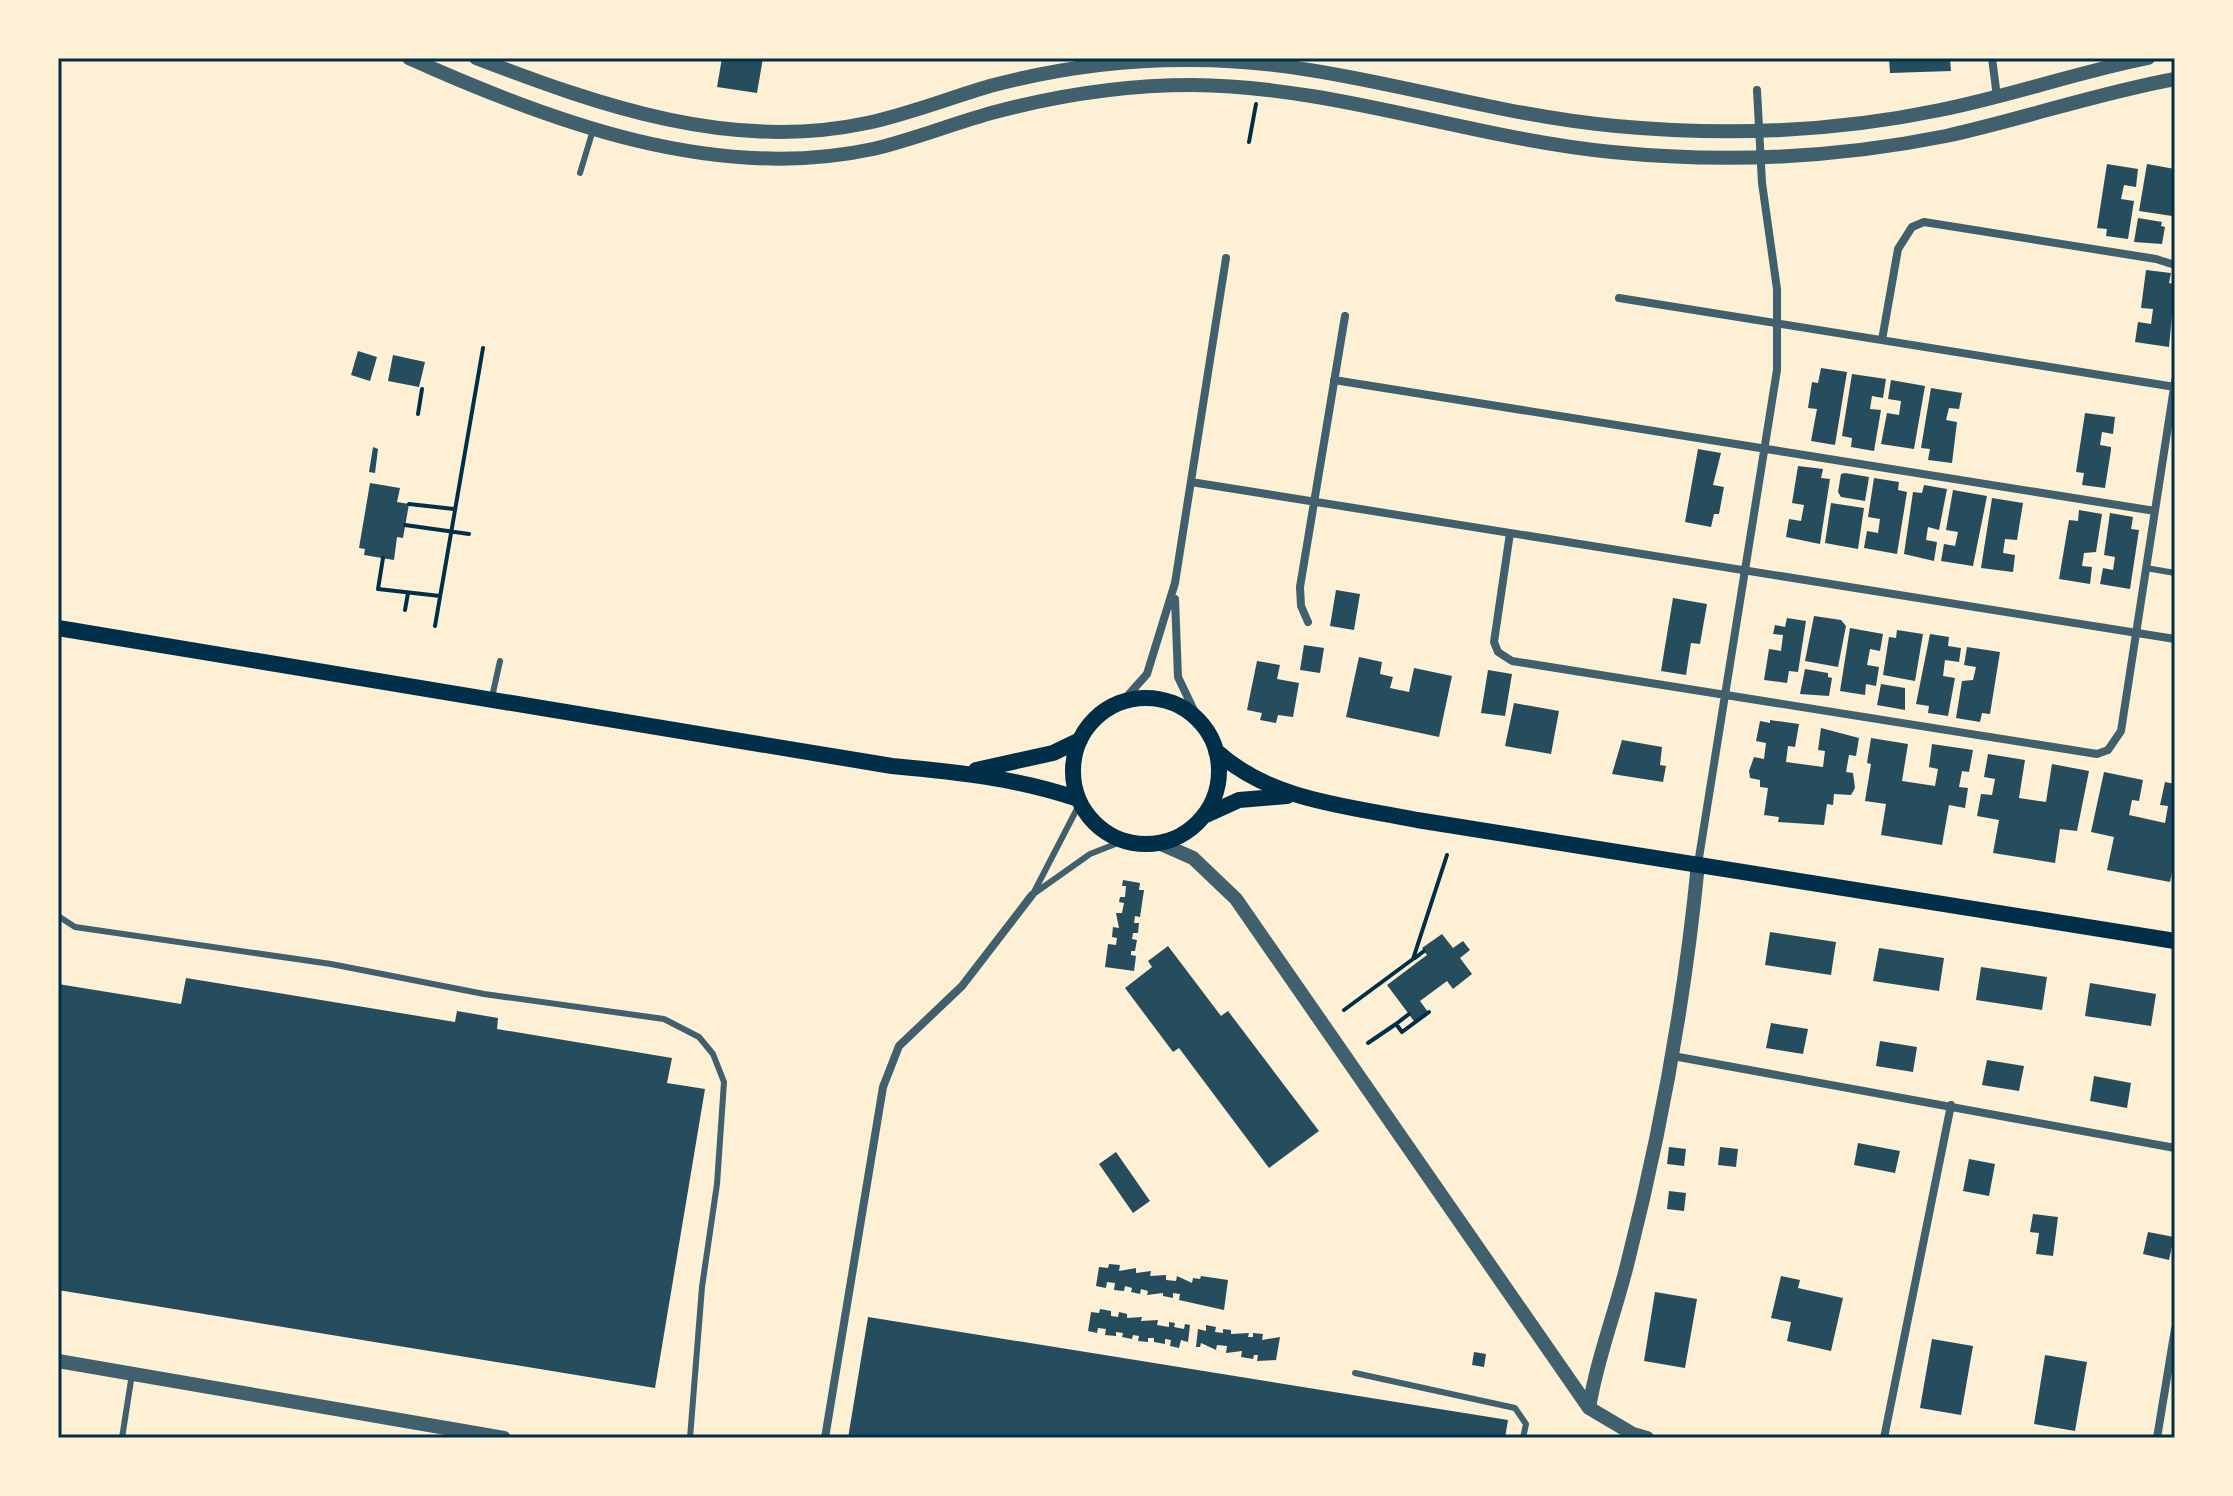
<svg xmlns="http://www.w3.org/2000/svg" width="2233" height="1496" viewBox="0 0 2233 1496" font-family="'Noto Sans',sans-serif">
<style>
.building{fill:#264d5e}
.lines{fill:none;stroke-linecap:round;stroke-linejoin:round}
.path{stroke:#003049;stroke-width:4}
.service{stroke:#3f606c;stroke-width:6}
.minor{stroke:#3f606c;stroke-width:8}
.tertiary{stroke:#3f606c;stroke-width:14}
.secondary{stroke:#003049;stroke-width:16}
.neatline{fill:none;stroke:#003049;stroke-width:3}
</style>
<rect width="100%" height="100%" fill="#fdf0d5"/>
<path class="building" d="M 722,58 L 763,58 L 757,93 L 717,87 Z
M 1889,58 L 1950,58 L 1951,71 L 1890,73 Z
M 2107,164 L 2138,169 L 2136,187 L 2124,185 L 2121,199 L 2134,201 L 2128,239 L 2106,236 L 2107,229 L 2097,228 Z
M 2147,164 L 2175,169 L 2172,216 L 2139,211 Z
M 2138,218 L 2162,222 L 2161,226 L 2165,227 L 2162,244 L 2134,242 Z
M 2146,270 L 2171,273 L 2169,283 L 2175,284 L 2169,347 L 2135,342 L 2138,322 L 2151,324 L 2153,309 L 2141,308 Z
M 358,351 L 377,357 L 370,381 L 351,375 Z
M 393,355 L 425,362 L 419,387 L 388,381 Z
M 1821,368 L 1847,372 L 1835,445 L 1811,441 L 1817,409 L 1808,408 L 1812,382 L 1818,383 Z
M 1852,374 L 1886,379 L 1883,398 L 1872,396 L 1870,409 L 1881,410 L 1874,451 L 1851,447 L 1852,438 L 1842,436 Z
M 1891,380 L 1925,386 L 1914,449 L 1881,444 L 1887,413 L 1899,415 L 1901,401 L 1888,399 Z
M 1931,388 L 1962,393 L 1959,409 L 1949,408 L 1946,420 L 1957,422 L 1952,463 L 1928,460 L 1930,449 L 1921,448 Z
M 2085,413 L 2115,417 L 2113,434 L 2102,432 L 2100,445 L 2111,447 L 2111,450 L 2105,488 L 2082,485 L 2084,473 L 2076,472 Z
M 373,447 L 378,449 L 375,473 L 369,472 Z
M 1698,449 L 1721,453 L 1713,485 L 1724,487 L 1719,514 L 1714,514 L 1711,527 L 1685,522 Z
M 1798,466 L 1823,469 L 1821,478 L 1830,479 L 1820,544 L 1786,537 L 1789,519 L 1801,521 L 1804,505 L 1792,503 Z
M 1845,473 L 1869,477 L 1865,501 L 1841,497 L 1838,492 L 1841,474 Z
M 1874,478 L 1899,482 L 1898,490 L 1907,492 L 1897,554 L 1864,548 L 1867,531 L 1878,533 L 1880,519 L 1868,517 Z
M 370,483 L 400,488 L 397,502 L 409,504 L 403,538 L 397,537 L 394,560 L 364,555 L 365,549 L 359,548 Z
M 1924,485 L 1947,489 L 1939,530 L 1928,527 L 1926,540 L 1937,542 L 1934,561 L 1904,554 L 1913,492 L 1922,493 Z
M 1953,490 L 1987,496 L 1973,566 L 1941,561 L 1944,544 L 1955,546 L 1958,532 L 1946,530 Z
M 1992,498 L 2023,503 L 2017,540 L 2005,539 L 2003,553 L 2015,555 L 2013,572 L 1981,568 Z
M 1831,503 L 1864,508 L 1858,549 L 1825,543 Z
M 2079,510 L 2102,514 L 2096,552 L 2084,553 L 2082,566 L 2092,567 L 2090,584 L 2059,579 L 2069,520 L 2078,521 Z
M 2110,513 L 2133,517 L 2131,529 L 2139,530 L 2130,589 L 2100,584 L 2103,568 L 2113,570 L 2115,557 L 2104,555 Z
M 1336,590 L 1360,594 L 1354,630 L 1330,626 Z
M 1673,598 L 1707,604 L 1700,644 L 1691,643 L 1686,675 L 1661,671 Z
M 1814,616 L 1841,620 L 1846,626 L 1838,667 L 1805,661 Z
M 1787,618 L 1806,621 L 1798,672 L 1789,671 L 1787,683 L 1764,680 L 1769,649 L 1781,651 L 1783,635 L 1773,634 L 1775,625 L 1785,627 Z
M 1850,628 L 1883,634 L 1880,651 L 1870,649 L 1867,665 L 1879,667 L 1876,686 L 1866,684 L 1865,695 L 1840,691 Z
M 1897,630 L 1923,634 L 1915,681 L 1883,675 L 1889,637 L 1896,638 Z
M 1930,634 L 1949,637 L 1948,646 L 1961,648 L 1959,662 L 1945,660 L 1943,676 L 1955,678 L 1948,716 L 1928,713 L 1929,706 L 1916,704 Z
M 1304,645 L 1324,648 L 1320,673 L 1300,670 Z
M 1967,647 L 2000,652 L 1990,714 L 1982,713 L 1980,722 L 1956,718 L 1962,681 L 1973,680 L 1976,667 L 1964,665 Z
M 1359,657 L 1382,662 L 1380,674 L 1393,677 L 1390,688 L 1409,692 L 1414,668 L 1452,676 L 1439,737 L 1346,717 Z
M 1257,661 L 1280,665 L 1277,679 L 1299,683 L 1293,717 L 1278,715 L 1276,723 L 1260,720 L 1262,713 L 1247,710 Z
M 1805,669 L 1828,673 L 1828,677 L 1832,678 L 1829,696 L 1800,694 Z
M 1488,670 L 1512,674 L 1505,716 L 1481,713 Z
M 1881,684 L 1905,688 L 1905,710 L 1877,705 Z
M 1514,703 L 1559,711 L 1551,754 L 1505,746 Z
M 1770,720 L 1799,724 L 1795,747 L 1788,746 L 1786,762 L 1823,767 L 1825,751 L 1818,750 L 1821,728 L 1859,738 L 1856,756 L 1849,755 L 1846,772 L 1853,773 L 1855,788 L 1851,795 L 1834,794 L 1833,805 L 1827,804 L 1824,825 L 1778,822 L 1779,817 L 1764,815 L 1768,788 L 1760,787 L 1760,780 L 1750,778 L 1749,771 L 1754,757 L 1764,759 L 1766,743 L 1756,741 L 1760,721 L 1770,723 Z
M 1871,738 L 1908,744 L 1902,781 L 1935,786 L 1938,769 L 1929,767 L 1932,744 L 1973,750 L 1969,772 L 1962,771 L 1959,787 L 1968,788 L 1965,808 L 1949,805 L 1942,845 L 1881,835 L 1886,804 L 1865,801 L 1871,764 L 1867,763 Z
M 1622,740 L 1662,747 L 1660,765 L 1666,766 L 1663,782 L 1612,774 Z
M 1988,754 L 2025,760 L 2019,798 L 2046,802 L 2052,764 L 2089,771 L 2077,831 L 2060,829 L 2055,863 L 1993,853 L 1999,820 L 1977,816 L 1981,794 L 1992,795 L 1995,779 L 1984,777 Z
M 2104,772 L 2143,780 L 2139,801 L 2132,800 L 2129,815 L 2165,823 L 2168,806 L 2160,805 L 2165,782 L 2175,784 L 2175,857 L 2170,882 L 2107,870 L 2114,837 L 2091,832 Z
M 1123,880 L 1140,883 L 1139,890 L 1144,890 L 1140,917 L 1135,916 L 1134,923 L 1139,923 L 1138,933 L 1133,933 L 1132,939 L 1137,940 L 1135,951 L 1131,951 L 1131,955 L 1136,956 L 1134,971 L 1105,967 L 1108,944 L 1116,945 L 1117,938 L 1112,937 L 1113,927 L 1119,928 L 1116,913 L 1122,913 L 1124,903 L 1119,902 L 1120,897 L 1125,897 L 1126,886 L 1122,886 Z
M 1770,932 L 1836,942 L 1831,975 L 1765,965 Z
M 1442,934 L 1453,948 L 1463,941 L 1470,950 L 1460,958 L 1472,974 L 1453,989 L 1447,981 L 1420,1001 L 1428,1012 L 1414,1021 L 1387,985 L 1427,955 L 1422,948 Z
M 1168,946 L 1221,1016 L 1228,1011 L 1319,1131 L 1269,1168 L 1179,1048 L 1173,1052 L 1125,988 L 1152,967 L 1148,961 Z
M 1879,948 L 1944,958 L 1939,991 L 1873,981 Z
M 1981,967 L 2047,977 L 2042,1010 L 1976,1000 Z
M 186,978 L 455,1022 L 457,1011 L 498,1018 L 497,1029 L 672,1058 L 667,1083 L 705,1089 L 655,1388 L 58,1290 L 58,984 L 181,1004 Z
M 2090,983 L 2156,994 L 2151,1026 L 2085,1016 Z
M 1771,1023 L 1808,1029 L 1803,1054 L 1766,1048 Z
M 1880,1041 L 1917,1047 L 1913,1072 L 1876,1066 Z
M 1987,1060 L 2024,1066 L 2019,1091 L 1982,1085 Z
M 2094,1076 L 2131,1083 L 2127,1108 L 2090,1101 Z
M 1858,1143 L 1900,1151 L 1895,1173 L 1854,1165 Z
M 1669,1147 L 1686,1149 L 1684,1166 L 1667,1164 Z
M 1720,1147 L 1738,1149 L 1736,1167 L 1718,1165 Z
M 1116,1152 L 1150,1201 L 1133,1213 L 1099,1164 Z
M 1969,1159 L 1995,1164 L 1989,1196 L 1963,1191 Z
M 1669,1191 L 1686,1193 L 1684,1211 L 1667,1209 Z
M 2033,1214 L 2058,1217 L 2053,1256 L 2036,1254 L 2039,1233 L 2030,1232 Z
M 2148,1232 L 2174,1237 L 2169,1260 L 2143,1254 Z
M 1109,1264 L 1120,1265 L 1119,1271 L 1136,1268 L 1136,1273 L 1151,1271 L 1150,1276 L 1166,1275 L 1166,1280 L 1176,1281 L 1177,1276 L 1192,1283 L 1193,1278 L 1200,1279 L 1201,1276 L 1228,1280 L 1224,1310 L 1179,1300 L 1180,1294 L 1173,1293 L 1173,1298 L 1163,1296 L 1163,1293 L 1147,1295 L 1148,1291 L 1141,1289 L 1140,1294 L 1131,1292 L 1132,1288 L 1125,1286 L 1124,1291 L 1114,1290 L 1115,1283 L 1107,1282 L 1106,1288 L 1096,1286 L 1099,1267 L 1108,1268 Z
M 1781,1276 L 1800,1280 L 1798,1288 L 1843,1298 L 1831,1351 L 1787,1341 L 1791,1322 L 1771,1318 Z
M 1655,1292 L 1697,1299 L 1685,1368 L 1644,1361 Z
M 1100,1309 L 1111,1311 L 1111,1316 L 1118,1317 L 1119,1312 L 1127,1314 L 1127,1318 L 1142,1317 L 1141,1321 L 1158,1320 L 1157,1325 L 1169,1327 L 1169,1322 L 1175,1323 L 1174,1327 L 1184,1329 L 1185,1324 L 1190,1325 L 1188,1342 L 1181,1340 L 1179,1348 L 1170,1346 L 1171,1340 L 1165,1339 L 1165,1344 L 1154,1342 L 1154,1338 L 1148,1338 L 1148,1342 L 1138,1341 L 1139,1336 L 1133,1335 L 1132,1339 L 1122,1337 L 1123,1333 L 1116,1332 L 1116,1336 L 1105,1335 L 1106,1329 L 1098,1328 L 1097,1333 L 1088,1331 L 1091,1312 L 1099,1313 Z
M 868,1317 L 1508,1420 L 1505,1438 L 848,1438 Z
M 1206,1325 L 1216,1327 L 1215,1332 L 1223,1333 L 1223,1329 L 1231,1330 L 1231,1334 L 1249,1333 L 1248,1337 L 1253,1337 L 1253,1333 L 1263,1334 L 1262,1340 L 1280,1337 L 1276,1360 L 1257,1361 L 1258,1355 L 1254,1355 L 1253,1359 L 1241,1357 L 1242,1351 L 1226,1353 L 1227,1346 L 1217,1345 L 1216,1350 L 1201,1343 L 1200,1347 L 1196,1347 L 1198,1329 L 1206,1331 Z
M 1932,1339 L 1973,1346 L 1961,1415 L 1920,1408 Z
M 1474,1352 L 1486,1354 L 1484,1367 L 1472,1365 Z
M 2045,1355 L 2087,1362 L 2075,1431 L 2034,1424 Z"/>
<g class="lines">
<path class="path" d="M 1249,142 L 1256,104
M 418,414 L 422,389
M 409,504 L 454,509
M 405,525 L 469,534
M 383,558 L 378,589 L 440,596
M 405,610 L 408,593
M 435,626 L 483,348
M 1415,958 L 1424,951
M 1344,1010 L 1413,959 L 1447,855
M 1396,1024 L 1409,1014
M 1368,1043 L 1396,1024 L 1402,1032 L 1429,1012"/>
<path class="service" d="M 580,173 L 593,130
M 2146,568 L 2175,573
M 492,697 L 500,661
M 1034,892 L 1080,803
M 1032,895 L 1090,854 L 1123,841
M 58,916 L 75,927 L 331,964 L 484,994 L 664,1019 L 699,1037 L 713,1054 L 724,1082 L 717,1184 L 702,1287 L 690,1438
M 1355,1373 L 1515,1408 L 1526,1424 L 1523,1438
M 122,1438 L 132,1374"/>
<path class="minor" d="M 1992,58 L 1997,97
M 1619,298 L 2175,387
M 1882,340 L 1898,249 L 1912,227 L 1924,222 L 2156,259 L 2175,265
M 1334,380 L 2155,511
M 1191,482 L 2175,639
M 1510,533 L 1494,642 L 1498,652 L 1512,661 L 2097,754 L 2108,750 L 2121,731 L 2175,381
M 1175,599 L 1178,677 L 1199,721
M 1308,622 L 1301,606 L 1300,587 L 1345,316
M 1122,702 L 1147,674 L 1175,583 L 1226,258
M 1698,864 L 1777,370 L 1777,289 L 1762,183 L 1757,90
M 1673,1056 L 2175,1148
M 825,1438 L 883,1087 L 899,1046 L 962,986 L 1032,895
M 1884,1438 L 1951,1105
M 2157,1438 L 2175,1329"/>
<path class="tertiary" d="M 409,58 C 551,122 716,183 873,149 C 915,139 954,123 995,112 C 1059,95 1126,85 1192,85 C 1335,86 1470,138 1612,152 C 1722,163 1837,158 1946,136 C 2023,119 2098,93 2175,79
M 476,58 C 601,106 732,152 867,123 C 909,114 949,98 990,86 C 1054,69 1120,60 1185,60 C 1333,58 1470,113 1616,126 C 1724,136 1835,132 1940,110 C 2010,96 2078,72 2148,58
M 1159,843 L 1193,858 L 1236,899 L 1589,1408 L 1633,1434 L 1647,1438
M 58,1361 L 504,1438
M 1589,1408 C 1597,1358 1616,1311 1628,1261 C 1661,1131 1685,998 1698,864"/>
<path class="secondary" d="M 58,628 L 892,766 C 956,772 1017,778 1078,799
M1073 771a73 73 0 1 1 146 0a73 73 0 1 1-146 0Z
M 1216,751 C 1271,801 1348,806 1417,820 L 2175,941
M 976,770 L 1053,753 L 1080,740
M 1206,815 L 1239,800 L 1287,796"/>
</g>
<rect width="2233" height="1496" fill="none" stroke="#fdf0d5" stroke-width="120"/>
<rect x="60" y="60" width="2113" height="1376" class="neatline"/>
</svg>
